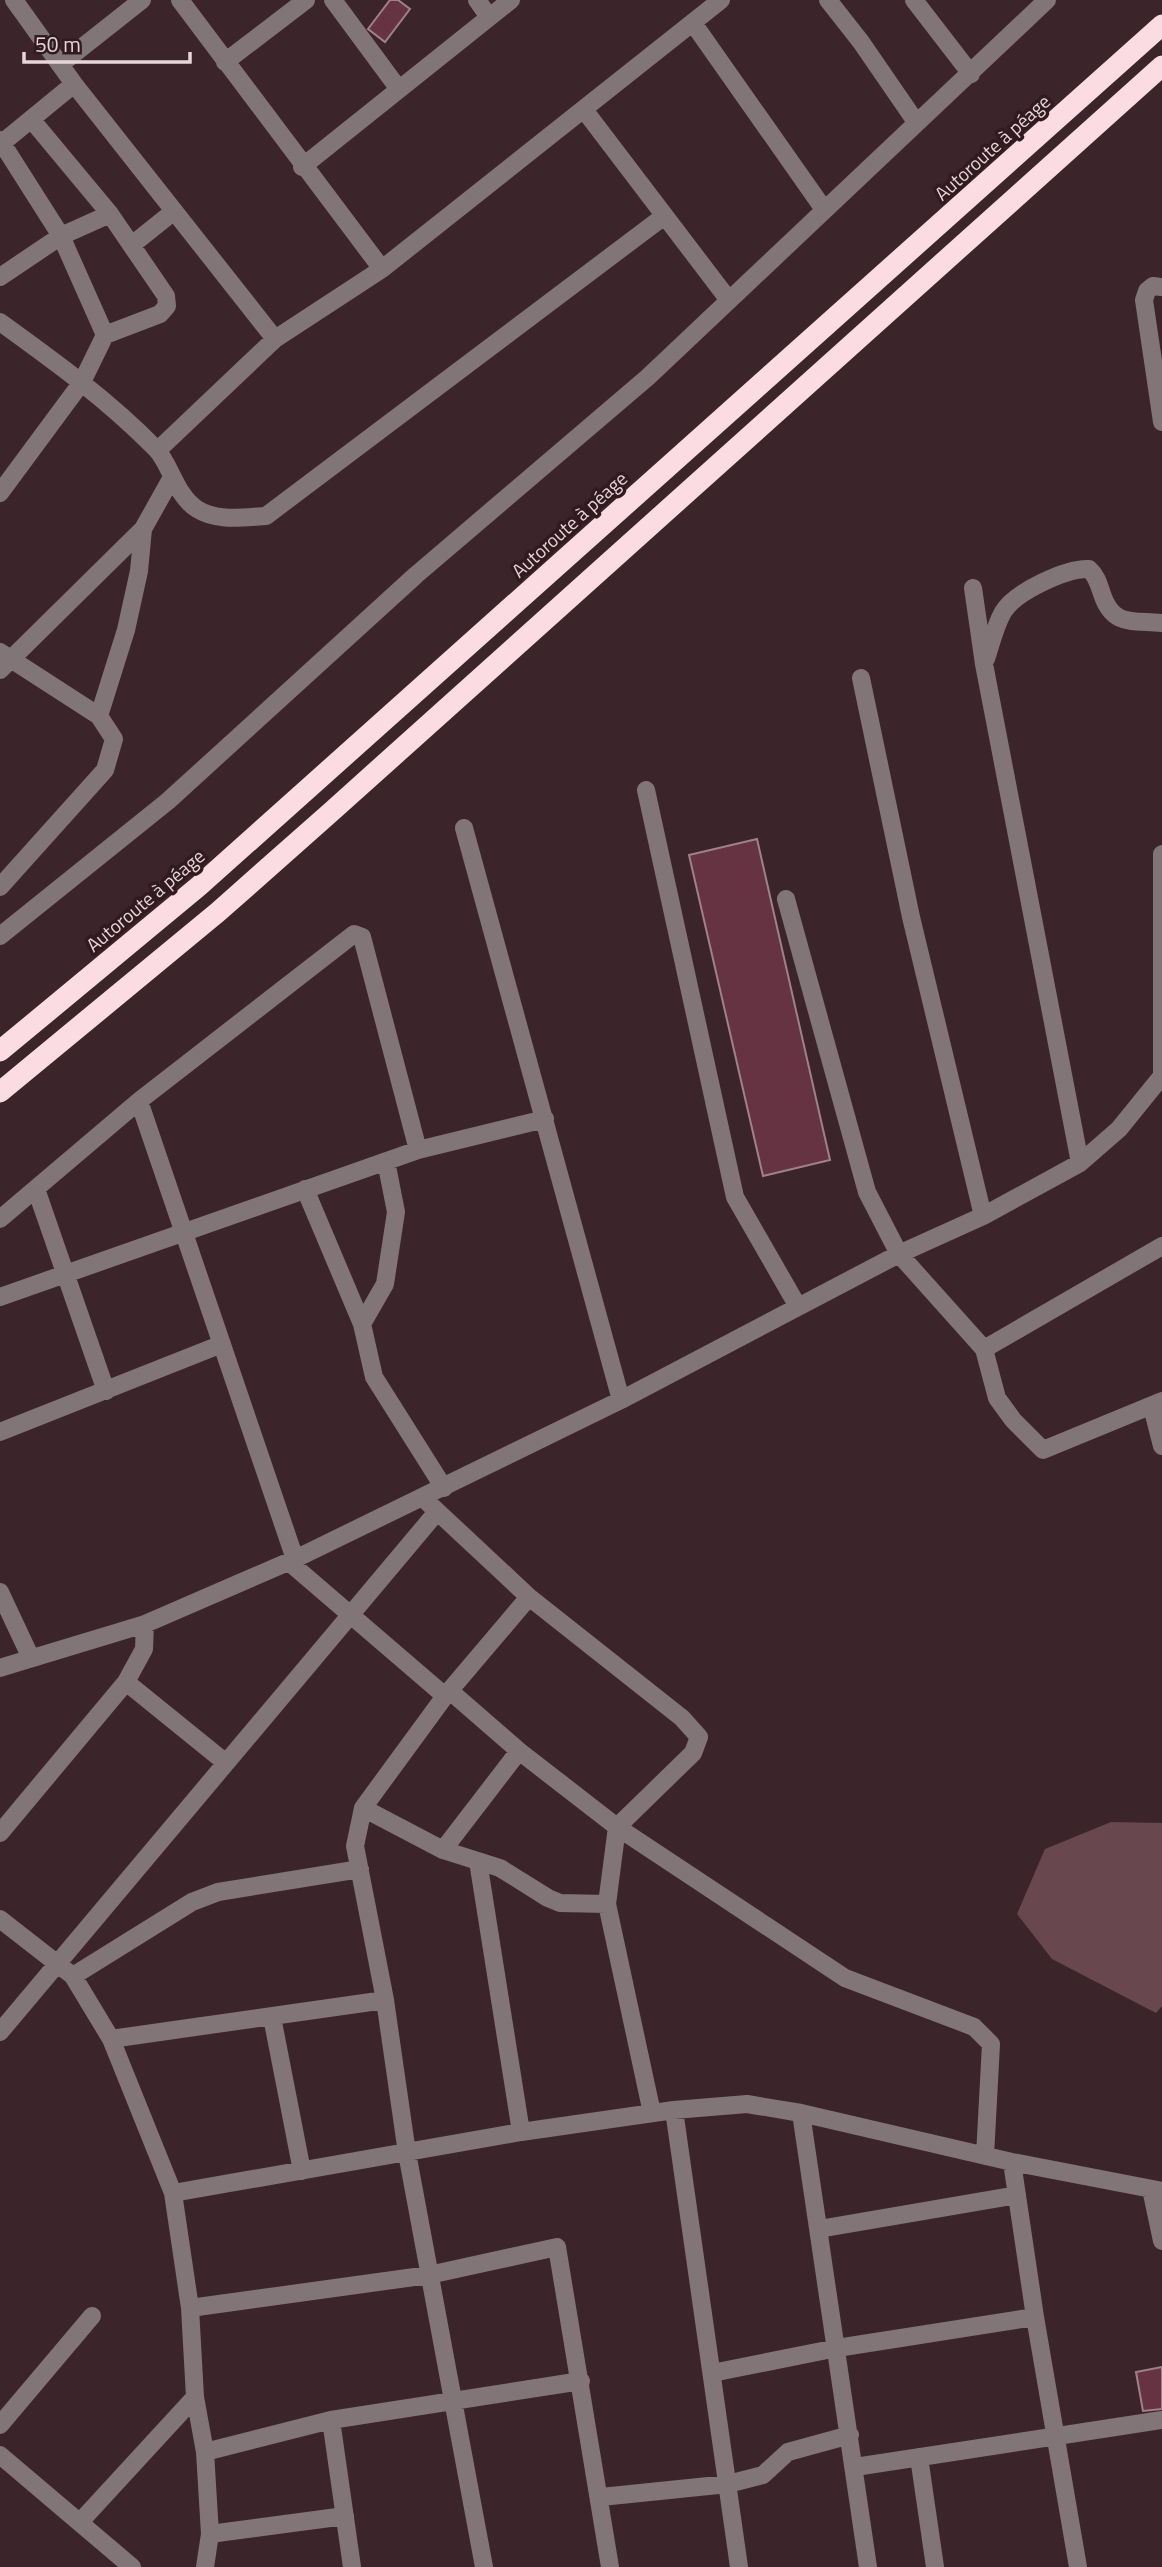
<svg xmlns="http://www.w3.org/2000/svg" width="1162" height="2567" viewBox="0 0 1162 2567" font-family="'Titillium Web',sans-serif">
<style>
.green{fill:#68474f}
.building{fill:#663342;stroke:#9f8289;stroke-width:2}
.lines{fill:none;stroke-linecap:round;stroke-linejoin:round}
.minor{stroke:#827578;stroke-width:18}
.highway{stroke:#fcdce3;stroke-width:21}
.labels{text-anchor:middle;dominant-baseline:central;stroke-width:7;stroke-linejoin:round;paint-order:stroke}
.street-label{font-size:19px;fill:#e6d6d9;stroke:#311b21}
</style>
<rect width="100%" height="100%" fill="#3c252a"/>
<path class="green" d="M 1111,1822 L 1162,1823 L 1162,2006 L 1156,2013 L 1052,1959 L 1017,1914 L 1045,1849 Z"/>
<path class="building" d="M 390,0 L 398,0 L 410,9 L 385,42 L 368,29 Z
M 757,839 L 830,1160 L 763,1176 L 689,855 Z
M 1162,2367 L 1162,2409 L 1143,2411 L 1136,2372 Z"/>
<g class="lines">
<path class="minor" d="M 14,0 L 74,84 L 275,339
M 180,0 L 382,269
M 333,0 L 398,88
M 477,0 L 489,17
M 828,0 L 861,42 L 916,122
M 914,0 L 971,74
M 693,23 L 823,208
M 225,62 L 306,0
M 61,64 L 142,0
M 585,111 L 728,299
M 0,140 L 61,236 L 105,335
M 2,143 L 74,84
M 302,167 L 511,0
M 133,244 L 173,212
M 0,277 L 61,236 L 110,214
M 1162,287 L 1153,286 L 1147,291 L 1144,300 L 1162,422
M 0,322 C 54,361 108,400 155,448 C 170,462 175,495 197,509 C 217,522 245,517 266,516 L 663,217
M 158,450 L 275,339 L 382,269 L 721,0
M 0,493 L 82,382 L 105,335 L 160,314 L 167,306 L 166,296 L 110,214 L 31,119
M 973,588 L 984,664 L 1080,1163
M 0,652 L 99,716 L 114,739 L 105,770 L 0,887
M 986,659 C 991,644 995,626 1003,612 C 1015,592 1066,568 1089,569 C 1097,576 1099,585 1102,594 C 1113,627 1132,620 1162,623
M 0,670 L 143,529
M 861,678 L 911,917 L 983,1216
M 99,716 L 126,630 L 139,571 L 143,529 L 171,479
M 646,790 L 735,1197 L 797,1305
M 464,828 L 621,1400
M 1162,854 L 1162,1077
M 786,899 L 867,1192 L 899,1254 L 984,1349 L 997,1398 L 1013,1420 L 1043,1450 L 1162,1401
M 0,936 L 168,801 L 416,575 L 648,377 L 1047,0
M 139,1101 L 295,1559
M 386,1161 L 396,1212 L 385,1284 L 362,1324 L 374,1377 L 444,1488
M 36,1189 L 106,1391
M 305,1189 L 362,1324
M 0,1219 L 139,1101 L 354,934 L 362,937 L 418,1150
M 0,1297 L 418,1150 L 545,1119
M 984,1349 L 1162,1246
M 1152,1407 L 1162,1446
M 0,1432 L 222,1344
M 289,1562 L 445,1696
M 0,1592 L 30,1656
M 0,1668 L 145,1624 L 295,1559 L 621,1400 L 899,1254 L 983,1216 L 1080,1163 L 1119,1129 L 1162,1076
M 126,1682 L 226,1763
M 450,1691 L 519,1751 L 617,1827 L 845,1978 L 974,2027 L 991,2044 L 985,2156
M 363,1808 L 443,1850 L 500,1868 L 548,1898 L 560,1903 L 607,1904 L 617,1827 L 693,1753 L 699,1737 L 682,1718 L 529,1597 L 423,1498
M 0,1833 L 126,1682 L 144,1649 L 145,1624
M 443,1850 L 519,1751
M 478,1861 L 521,2132
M 607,1904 L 652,2113
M 0,1919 L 73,1976 L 111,2039 L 173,2193 L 190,2308 L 195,2397 L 205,2452 L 210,2534 L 205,2567
M 73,1976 L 192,1902 L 218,1892 L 360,1869
M 272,2017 L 302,2171
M 0,2032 L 436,1513
M 111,2039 L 385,2000
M 674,2110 L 739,2567
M 801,2113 L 868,2567
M 1012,2162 L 1035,2317 L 1078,2567
M 1151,2189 L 1162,2241
M 173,2193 L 521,2132 L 674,2110 L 747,2104 L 801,2113 L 1012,2162 L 1162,2191
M 819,2229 L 1017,2195
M 190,2308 L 429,2275 L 557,2247 L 610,2567
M 712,2373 L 837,2348 L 1035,2317
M 331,2420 L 352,2567
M 0,2425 L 92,2316
M 205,2452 L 331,2420 L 581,2381
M 0,2455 L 132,2567
M 919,2457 L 935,2567
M 855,2467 L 1162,2420
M 601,2497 L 728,2484 L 763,2475 L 788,2452 L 850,2435
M 80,2522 L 195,2397
M 210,2534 L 345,2516
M 484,2567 L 407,2153 L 385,2000 L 355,1846 L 363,1808 L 445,1696 L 529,1597"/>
<path class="highway" d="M 0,1051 L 199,886 L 1162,25
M 0,1092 L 218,912 L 331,812 L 1162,66"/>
</g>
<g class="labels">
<g class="street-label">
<text transform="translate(992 147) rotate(-42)">Autoroute à péage</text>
<text transform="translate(569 524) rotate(-42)">Autoroute à péage</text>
<text transform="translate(145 900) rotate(-40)">Autoroute à péage</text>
</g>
</g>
<path d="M24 52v10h166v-10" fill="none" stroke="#e6d6d9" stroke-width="3.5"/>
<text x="35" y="52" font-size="21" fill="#e6d6d9" stroke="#311b21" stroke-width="5" paint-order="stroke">50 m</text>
</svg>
